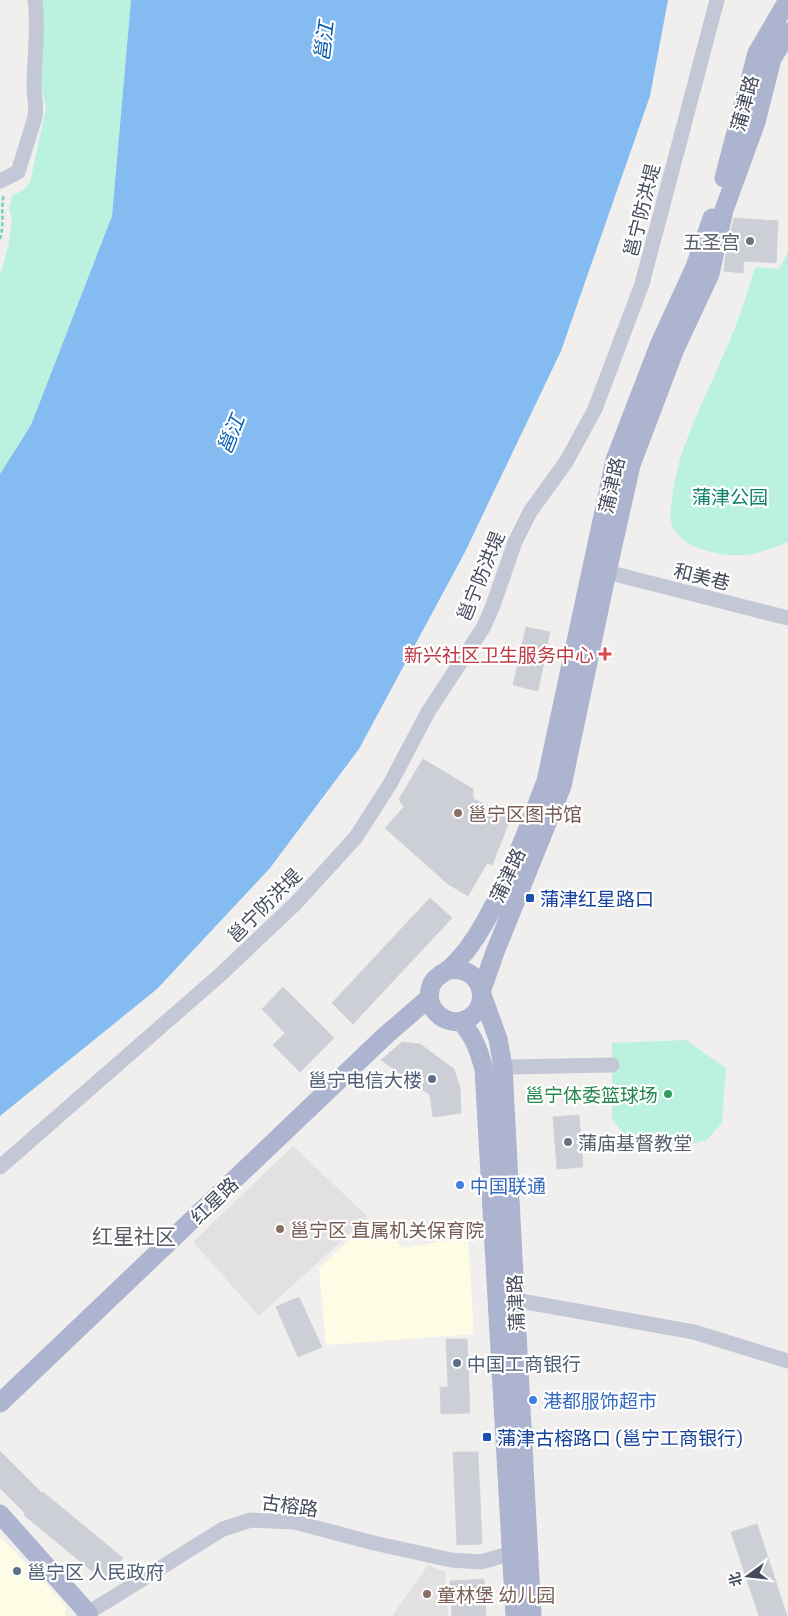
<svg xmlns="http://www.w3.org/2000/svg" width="788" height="1616" viewBox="0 0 788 1616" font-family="'Exo 2','Noto Sans SC',sans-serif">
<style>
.commercial{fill:#fdfde6}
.education{fill:#e2e0e0}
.green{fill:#baf1df}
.water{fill:#84bcf1}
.building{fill:#cdcfd6;stroke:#d2d2da}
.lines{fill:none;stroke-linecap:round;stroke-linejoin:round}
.path{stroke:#70d1bc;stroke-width:2.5;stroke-dasharray:4 2.5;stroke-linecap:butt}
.minor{stroke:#c4c8d6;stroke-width:15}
.major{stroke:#acb4cf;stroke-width:19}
.worship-dot{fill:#6b7280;stroke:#fff;stroke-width:2}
.health-dot{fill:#e0444e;stroke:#fff;stroke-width:2}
.education-dot{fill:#8d6e63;stroke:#fff;stroke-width:2}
.transit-dot{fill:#1a4fb4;stroke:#fff;stroke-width:2}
.service-dot{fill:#5c6f8a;stroke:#fff;stroke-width:2}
.leisure-dot{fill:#2e9e5b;stroke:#fff;stroke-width:2}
.shop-dot{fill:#3f7fe0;stroke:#fff;stroke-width:2}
.labels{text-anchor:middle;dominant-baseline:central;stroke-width:4.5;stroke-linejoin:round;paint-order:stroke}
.street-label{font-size:19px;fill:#454b5d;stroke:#fff}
.worship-label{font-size:19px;fill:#5b616d;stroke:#fff;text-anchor:end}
.park-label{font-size:19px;fill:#128269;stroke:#fff}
.health-label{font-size:19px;fill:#be3a42;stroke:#fff;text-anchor:end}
.education-label{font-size:19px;fill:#785e54;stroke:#fff;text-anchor:start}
.transit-label{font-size:19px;fill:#164399;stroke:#fff;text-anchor:start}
.service-label{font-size:19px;fill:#4e5e75;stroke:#fff;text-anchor:start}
.leisure-label{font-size:19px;fill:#27864d;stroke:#fff;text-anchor:end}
.shop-label{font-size:19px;fill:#366cbe;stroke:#fff;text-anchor:start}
.water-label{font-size:20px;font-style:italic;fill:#045cb0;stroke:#fff}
.quarter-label{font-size:21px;fill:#5a5c64;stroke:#fff}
</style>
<rect width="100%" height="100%" fill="#f1efee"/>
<path class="commercial" d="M 371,1220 L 403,1248 L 468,1237 L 474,1334 L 326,1345 L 319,1268 Z
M 0,1536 L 66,1606 L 65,1616 L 0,1616 Z"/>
<path class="education" d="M 293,1146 L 368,1217 L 259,1316 L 193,1242 Z
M 428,1565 L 445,1572 L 448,1616 L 392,1616 Z"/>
<path class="green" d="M 42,0 L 131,0 L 112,216 L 31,425 L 0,474 L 0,275 L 8,248 L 12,220 L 9,208 L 13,195 L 22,191 L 30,183 L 46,107 L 40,81 Z
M 788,252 L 788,542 C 757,555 737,560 704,550 C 691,546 677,538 672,525 C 669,516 671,507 672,499 C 677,451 701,407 720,363 C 734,332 746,300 755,267 L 779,269 Z
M 686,1040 L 726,1068 L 722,1123 L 707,1140 L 692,1144 L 634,1145 L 612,1120 L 612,1043 Z"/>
<path class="water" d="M 131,0 L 668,0 L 650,96 L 561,351 L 465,552 L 359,749 L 270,868 L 157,989 L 0,1116 L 0,474 L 31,425 L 112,216 Z"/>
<path class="building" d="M 734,218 L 778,221 L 776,263 L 744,261 L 743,273 L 724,271 L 725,259 Z
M 526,627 L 550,632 L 538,691 L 513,685 Z
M 423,759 L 473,789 L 473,799 L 512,815 L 492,865 L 487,863 L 468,896 L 448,884 L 385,828 L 404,807 L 399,799 Z
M 430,898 L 452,918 L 353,1024 L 332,1003 Z
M 283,987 L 334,1038 L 300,1072 L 273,1045 L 285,1033 L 262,1009 Z
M 402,1042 L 420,1044 L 454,1069 L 460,1088 L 461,1113 L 433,1117 L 430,1095 L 381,1060 Z
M 579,1115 L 583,1167 L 557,1169 L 553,1117 Z
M 299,1297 L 322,1347 L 298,1357 L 276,1307 Z
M 446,1339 L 467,1339 L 470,1413 L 441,1414 L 440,1387 L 448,1387 Z
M 0,1451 L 42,1493 L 43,1492 L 123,1558 L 104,1581 L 24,1515 L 25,1513 L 0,1488 Z
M 453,1452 L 478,1452 L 482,1544 L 457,1545 Z
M 757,1524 L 787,1616 L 759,1616 L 731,1532 Z
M 484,1579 L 486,1616 L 452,1616 L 450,1581 Z"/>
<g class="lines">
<path class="path" d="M 0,239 C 5,224 0,209 4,194"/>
<path class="minor" d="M 0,181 L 18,172 L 35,117 C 37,106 34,96 34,86 C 34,58 39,28 35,0
M 607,572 L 788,618
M 503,1067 L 612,1065
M 0,1167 L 220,975 L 296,903 L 356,837 L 390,784 L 428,712 L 483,628 L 492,608 L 515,542 L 530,512 L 566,462 L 595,409 L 642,284 L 717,0
M 515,1300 L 694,1332 L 788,1361
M 90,1616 L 88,1613 L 223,1529 L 251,1520 L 294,1522 L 374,1543 L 451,1560 L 481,1562 L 512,1553"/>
<path class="major" d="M 724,178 L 757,53 L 788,0
M 448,970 C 485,964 494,1012 462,1021 C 444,1025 426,1009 430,990 C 432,978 441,975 449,969 C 455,964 460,958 465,952 C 469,948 472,942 476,937 C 506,889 526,834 546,781 L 615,460 L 660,343 L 695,267 L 712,218
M 461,1021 C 475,1039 478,1048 484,1069 L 515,1616
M 0,1403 L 386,1035 L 429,998
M 0,1514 L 88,1613 L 86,1616
M 532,1616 L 503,1067 L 498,1039 L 481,992 L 495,952 L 562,786 L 607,572 L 631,465 L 675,349 L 710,274 L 724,210 L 756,122 L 772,59 L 788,32"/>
</g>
<g class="worship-dot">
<circle cx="750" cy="241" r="5"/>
<circle cx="568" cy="1142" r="5"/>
</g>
<path class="health-dot" d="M602.5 646.5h5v5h5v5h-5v5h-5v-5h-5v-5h5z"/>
<g class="education-dot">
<circle cx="458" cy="813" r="5"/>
<circle cx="280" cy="1229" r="5"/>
<circle cx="427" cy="1594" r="5"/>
</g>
<g class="transit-dot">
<rect x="525" y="893" width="10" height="10" rx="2.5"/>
<rect x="482" y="1432" width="10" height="10" rx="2.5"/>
</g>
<g class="service-dot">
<circle cx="432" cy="1079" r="5"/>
<circle cx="457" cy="1363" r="5"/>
<circle cx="17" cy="1571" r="5"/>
</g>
<circle class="leisure-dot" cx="668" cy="1094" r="5"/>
<g class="shop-dot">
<circle cx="460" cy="1185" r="5"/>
<circle cx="533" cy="1400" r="5"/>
</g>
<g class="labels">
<g class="street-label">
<text transform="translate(744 103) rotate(-75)">蒲津路</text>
<text transform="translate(641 210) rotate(-76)">邕宁防洪堤</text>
<text transform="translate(611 485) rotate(-77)">蒲津路</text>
<text transform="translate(480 576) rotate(-68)">邕宁防洪堤</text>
<text transform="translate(702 576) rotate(14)">和美巷</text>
<text transform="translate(507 875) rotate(-65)">蒲津路</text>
<text transform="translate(264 905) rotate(-45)">邕宁防洪堤</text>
<text transform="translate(214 1200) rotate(-44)">红星路</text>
<text transform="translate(515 1303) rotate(-93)">蒲津路</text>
<text transform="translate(290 1505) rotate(8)">古榕路</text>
</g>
<g class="worship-label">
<text x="740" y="241">五圣宫</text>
<text x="578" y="1142" text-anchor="start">蒲庙基督教堂</text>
</g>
<g class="park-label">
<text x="730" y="496">蒲津公园</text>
</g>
<g class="health-label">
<text x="594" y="654">新兴社区卫生服务中心</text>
</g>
<g class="education-label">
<text x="468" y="813">邕宁区图书馆</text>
<text x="290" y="1229">邕宁区 直属机关保育院</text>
<text x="437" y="1594">童林堡 幼儿园</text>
</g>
<g class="transit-label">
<text x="540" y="898">蒲津红星路口</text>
<text x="497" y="1437">蒲津古榕路口 (邕宁工商银行)</text>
</g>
<g class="service-label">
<text x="422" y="1079" text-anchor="end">邕宁电信大楼</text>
<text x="467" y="1363">中国工商银行</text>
<text x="27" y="1571">邕宁区 人民政府</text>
</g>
<g class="leisure-label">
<text x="658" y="1094">邕宁体委篮球场</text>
</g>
<g class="shop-label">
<text x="470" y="1185">中国联通</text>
<text x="543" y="1400">港都服饰超市</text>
</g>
<g class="water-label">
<text transform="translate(323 41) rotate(-83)">邕江</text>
<text transform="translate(230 434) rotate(-68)">邕江</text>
</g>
<g class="quarter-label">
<text x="134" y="1235">红星社区</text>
</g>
</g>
<g transform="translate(748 1576) rotate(255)" stroke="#ffffff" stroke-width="4" paint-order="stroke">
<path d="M0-4L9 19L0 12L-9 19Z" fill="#454b5d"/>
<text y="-8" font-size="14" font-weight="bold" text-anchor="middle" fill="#454b5d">北</text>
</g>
</svg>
